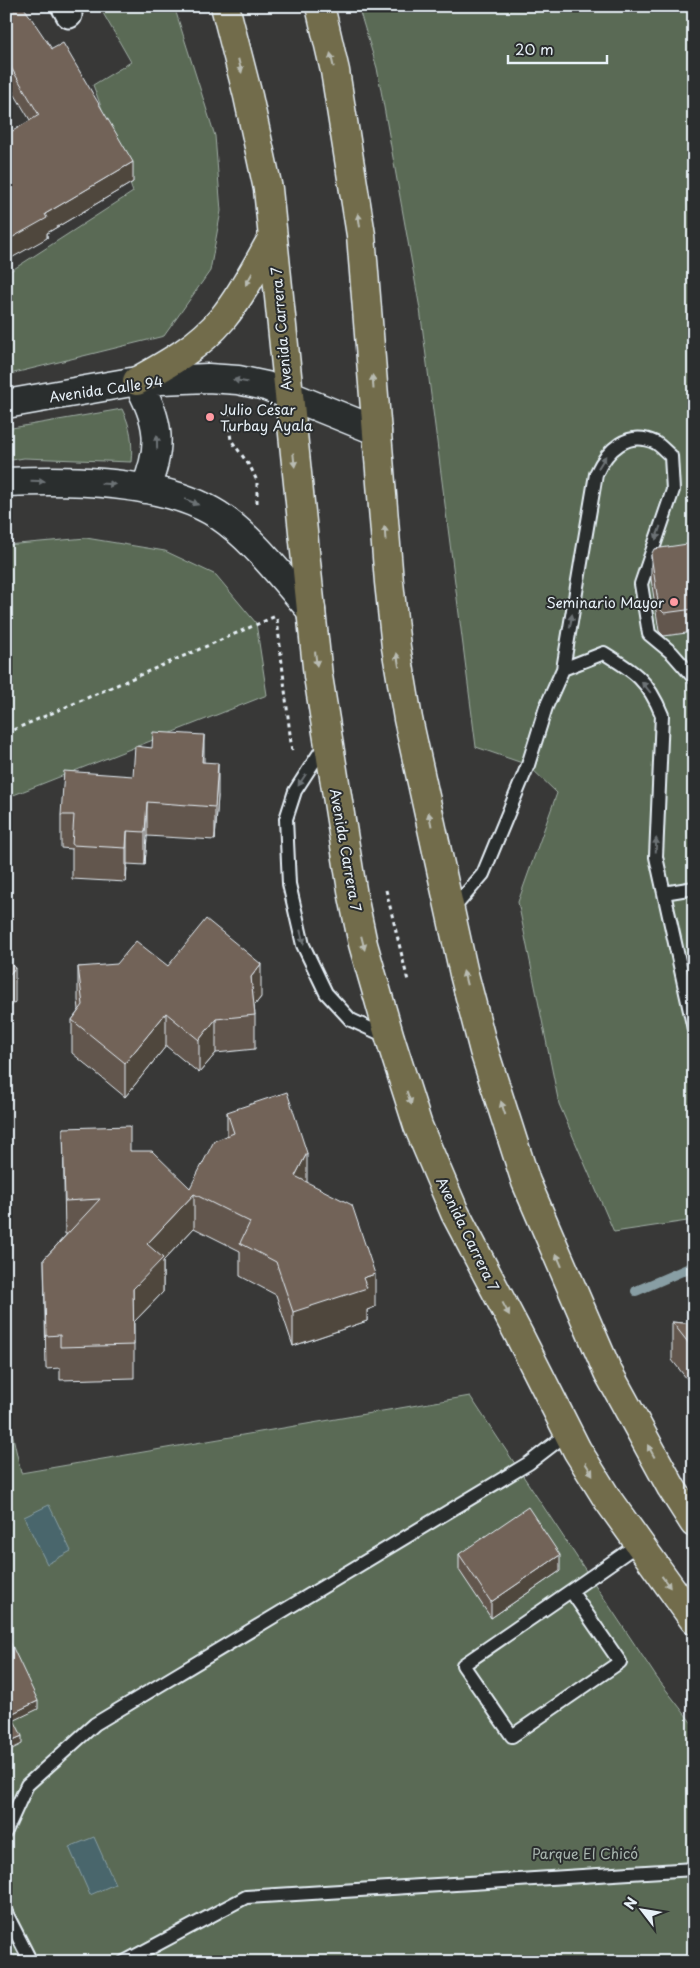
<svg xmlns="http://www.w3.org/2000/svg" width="700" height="1968" viewBox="0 0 700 1968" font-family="'Playpen Sans',sans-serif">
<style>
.green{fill:#5a6b55;stroke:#a1aea6}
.water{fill:#48666c;stroke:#889ea4}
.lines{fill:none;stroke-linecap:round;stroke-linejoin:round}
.stream{stroke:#889ea4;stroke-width:10}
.service-casing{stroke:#e8f1f8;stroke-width:16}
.minor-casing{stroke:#e8f1f8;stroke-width:29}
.secondary-casing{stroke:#e8f1f8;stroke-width:31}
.primary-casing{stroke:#e8f1f8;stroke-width:31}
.path{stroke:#e8f1f8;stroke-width:3;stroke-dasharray:4 4;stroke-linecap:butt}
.service{stroke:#2a2d2e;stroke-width:12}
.minor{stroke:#2a2d2e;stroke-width:25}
.secondary{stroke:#2a2d2e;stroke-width:28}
.primary{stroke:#726c4b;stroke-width:28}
.wall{fill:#62564d;stroke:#e8f1f8}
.shaded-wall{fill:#50463e;stroke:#e8f1f8}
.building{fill:#726459;stroke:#e8f1f8}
.oneway{fill:#b9bcb3}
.oneway2{fill:#6c7275}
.poi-dot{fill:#ff9aa2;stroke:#2a2d2e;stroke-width:2}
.labels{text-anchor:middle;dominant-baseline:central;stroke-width:4;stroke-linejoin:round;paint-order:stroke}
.street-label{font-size:14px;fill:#e8f1f8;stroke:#2a2d2e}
.poi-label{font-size:14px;fill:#e8f1f8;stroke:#2a2d2e;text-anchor:start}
.park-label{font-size:14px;fill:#a8b5af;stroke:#2a2d2e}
</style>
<rect width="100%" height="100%" fill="#383837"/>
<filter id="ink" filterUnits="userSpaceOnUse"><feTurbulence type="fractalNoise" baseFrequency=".02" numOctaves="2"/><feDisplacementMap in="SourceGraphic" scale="10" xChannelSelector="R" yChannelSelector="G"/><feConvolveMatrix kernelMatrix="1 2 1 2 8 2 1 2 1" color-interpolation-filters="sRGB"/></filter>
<g filter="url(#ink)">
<path class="green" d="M 99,6 L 174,6 L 215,136 L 221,211 L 210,271 L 164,336 L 6,375 L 6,274 L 133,192 L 93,85 L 131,62 Z
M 358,6 L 694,6 L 694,1220 L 614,1232 L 559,1104 L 518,902 L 557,793 L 528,765 L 476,747 L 420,309 L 377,68 Z
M 122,409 C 131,427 133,442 131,462 L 24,458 L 6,461 L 6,429 Z
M 86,538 L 165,551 L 216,575 L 256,623 L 267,695 L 6,798 L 6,545 Z
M 470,1396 L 657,1678 L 694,1726 L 694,1962 L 6,1962 L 6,1405 L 21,1473 Z"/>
<path class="water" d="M 49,1505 L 71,1551 L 47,1564 L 24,1517 Z
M 94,1837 L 115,1884 L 90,1895 L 69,1847 Z"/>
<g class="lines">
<path class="stream" d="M 636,1291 L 694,1266"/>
<g class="service-casing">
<path id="service" d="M 563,669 L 604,653 C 635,672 648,680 662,715 L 656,857 L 694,1029
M 326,743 L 295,791 L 286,819 L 289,884 L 303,945 L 326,993 L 351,1020 L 388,1037
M 664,893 L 694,888
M 452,910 L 483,874 L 528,765 L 546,707 L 563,669 L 596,474 C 607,450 628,429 656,443 C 661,446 666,452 671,456 L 673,490 L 641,584 L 649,634 L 672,653 L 694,678
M 571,1591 L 620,1662 L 512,1736 L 463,1665 C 521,1625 580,1585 638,1544
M 6,1831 L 27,1785 L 95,1724 L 529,1463 L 568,1433
M 6,1913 L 31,1962
M 124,1962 L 246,1897 L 694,1869"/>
</g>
<g class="minor-casing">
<path id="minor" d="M 64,6 L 69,15"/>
</g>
<g class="secondary-casing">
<path id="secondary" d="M 137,381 C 160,421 163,446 145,489
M 6,404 L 137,381 L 208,378 L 238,380 L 266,386 L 377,431
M 6,482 C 68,479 165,480 218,515 C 254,539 282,578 311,610"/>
</g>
<g class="primary-casing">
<path id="primary" d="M 225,6 L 248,96 L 268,189 L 311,610 L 318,676 L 353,896 L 363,944 L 390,1038 L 418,1126 L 455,1213 L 519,1335 L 577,1450 L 608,1500 L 694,1620
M 320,6 L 335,71 L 361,235 L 389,582 L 396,647 L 408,719 L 464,974 L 484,1051 L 526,1182 L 608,1372 L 671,1487 L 694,1523
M 137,381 C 168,364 200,346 223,318 C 243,293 257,265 273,237"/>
</g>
<path class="path" d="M 229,411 L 228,420 L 231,440 L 251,468 L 257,481 L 257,506
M 277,619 L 292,752
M 6,733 L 276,616
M 386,890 L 408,981"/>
<use href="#service" class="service"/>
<use href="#minor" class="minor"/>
<use href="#secondary" class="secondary"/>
<use href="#primary" class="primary"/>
</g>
<path class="wall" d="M 6,6 L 133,182 L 47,233 L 47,238 L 30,120 L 6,80 Z
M 694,543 L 694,632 L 664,636 L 659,631 L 651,579 L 651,555 Z
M 204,762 L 218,796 L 215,840 L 147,836 L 145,865 L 127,864 L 126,882 L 72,879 L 72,849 L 61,848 L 61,815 L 133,776 Z
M 168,966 L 261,997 L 254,1006 L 255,1015 L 255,1049 L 216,1053 L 199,1073 L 166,1046 L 125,1097 L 72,1053 L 72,1020 L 79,1010 L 78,1000 L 78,967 Z
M 227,1112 L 307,1182 L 375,1307 L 367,1310 L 367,1321 L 293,1346 L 276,1295 L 240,1276 L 240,1251 L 194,1228 L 163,1261 L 163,1292 L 134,1322 L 134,1378 L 60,1380 L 60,1368 L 46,1369 L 44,1259 L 67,1234 L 65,1234 L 63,1128 L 130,1151 L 190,1188 L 227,1136 Z
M 672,1322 L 694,1324 L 694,1388 L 672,1360 Z
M 459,1554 L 560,1571 L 491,1618 L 459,1570 Z"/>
<path class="shaded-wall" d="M 133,162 L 133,182 L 47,233 L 47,238 L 6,261 L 6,241 L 45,214 Z
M 204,735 L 204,769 L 202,762 Z
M 218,763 L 218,796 L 215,840 L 215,807 Z
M 147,802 L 147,836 L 145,865 L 145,832 Z
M 127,831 L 127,864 L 126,882 L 126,848 Z
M 261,964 L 261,997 L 251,1010 L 251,977 Z
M 15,968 L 15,1002 L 6,1012 L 6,978 Z
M 166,1013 L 166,1046 L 125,1097 L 125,1063 Z
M 216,1019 L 216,1053 L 199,1073 L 199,1040 Z
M 307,1153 L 307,1186 L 295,1176 Z
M 194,1194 L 194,1228 L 163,1261 L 163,1292 L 133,1323 L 133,1289 L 147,1244 Z
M 375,1274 L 375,1307 L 367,1310 L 367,1321 L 293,1346 L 293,1312 L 363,1278 Z
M 560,1555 L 560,1571 L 491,1618 L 491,1602 Z
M 38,1701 L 38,1709 L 11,1722 L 11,1714 Z
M 22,1736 L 22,1744 L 6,1752 L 6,1743 Z"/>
<path class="building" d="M 6,6 L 23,6 L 52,49 L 63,43 L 133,162 L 45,214 L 47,218 L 6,241 L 6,135 L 39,115 L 6,59 Z
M 694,543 L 694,609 L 664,613 L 659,608 L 651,555 L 654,549 Z
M 153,732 L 204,735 L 202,762 L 218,763 L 215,807 L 147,802 L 145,832 L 127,831 L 126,848 L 72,845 L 74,815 L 61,815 L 64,771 L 133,776 L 135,746 L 152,748 Z
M 206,919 L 261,964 L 251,977 L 255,1015 L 216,1019 L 199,1040 L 166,1013 L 125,1063 L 72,1020 L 83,1005 L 78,967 L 117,964 L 136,941 L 168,966 Z
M 6,960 L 15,968 L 6,978 Z
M 287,1092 L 307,1153 L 295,1176 L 352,1205 L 375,1274 L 363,1278 L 367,1288 L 293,1312 L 276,1262 L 240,1243 L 250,1222 L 194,1194 L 147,1244 L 163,1258 L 133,1289 L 134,1345 L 60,1347 L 60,1335 L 46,1336 L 44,1259 L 100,1199 L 65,1201 L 63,1128 L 130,1126 L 130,1151 L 152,1151 L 190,1188 L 214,1141 L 234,1133 L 227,1112 Z
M 672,1322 L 694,1324 L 694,1350 Z
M 528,1507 L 560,1555 L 491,1602 L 459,1554 Z
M 6,1633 L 38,1701 L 11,1714 L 22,1736 L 6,1743 Z"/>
<defs><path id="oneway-solid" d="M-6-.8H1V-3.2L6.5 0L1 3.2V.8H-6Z" transform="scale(1.25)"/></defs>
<g class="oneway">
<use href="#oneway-solid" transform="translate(332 60) rotate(-103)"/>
<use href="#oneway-solid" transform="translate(240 66) rotate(76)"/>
<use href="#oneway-solid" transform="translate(359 220) rotate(-98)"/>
<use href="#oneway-solid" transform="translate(249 279) rotate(119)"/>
<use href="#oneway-solid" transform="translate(373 382) rotate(-94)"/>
<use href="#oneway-solid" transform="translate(294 460) rotate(84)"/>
<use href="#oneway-solid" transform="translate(385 533) rotate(-94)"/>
<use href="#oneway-solid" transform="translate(316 659) rotate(83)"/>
<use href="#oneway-solid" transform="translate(398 660) rotate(-99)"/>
<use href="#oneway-solid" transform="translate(430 819) rotate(-102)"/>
<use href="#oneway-solid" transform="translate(363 943) rotate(76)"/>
<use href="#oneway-solid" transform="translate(465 978) rotate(-104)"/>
<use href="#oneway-solid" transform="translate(409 1098) rotate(71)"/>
<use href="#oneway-solid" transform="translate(503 1108) rotate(-108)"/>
<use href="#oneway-solid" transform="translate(559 1260) rotate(-113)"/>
<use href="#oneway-solid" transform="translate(506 1309) rotate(62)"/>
<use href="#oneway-solid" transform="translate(651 1451) rotate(-119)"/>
<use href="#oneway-solid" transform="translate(589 1469) rotate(58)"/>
<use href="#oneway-solid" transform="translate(666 1582) rotate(54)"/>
</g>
<g class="oneway2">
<use href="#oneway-solid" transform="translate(240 381) rotate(-170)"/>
<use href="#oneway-solid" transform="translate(157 442) rotate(-91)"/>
<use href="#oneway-solid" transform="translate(602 462) rotate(-58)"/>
<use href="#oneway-solid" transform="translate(38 481) rotate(2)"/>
<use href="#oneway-solid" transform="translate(108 484) rotate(4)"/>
<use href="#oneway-solid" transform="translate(192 502) rotate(23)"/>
<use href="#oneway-solid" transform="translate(658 533) rotate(109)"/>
<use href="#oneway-solid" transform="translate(571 621) rotate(-80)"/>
<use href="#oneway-solid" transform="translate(646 687) rotate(-129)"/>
<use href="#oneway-solid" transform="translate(302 780) rotate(123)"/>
<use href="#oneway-solid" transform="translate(656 845) rotate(-88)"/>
<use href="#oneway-solid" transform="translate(302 937) rotate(76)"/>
</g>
</g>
<g class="poi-dot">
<circle cx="210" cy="417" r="5"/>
<circle cx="674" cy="602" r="5"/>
</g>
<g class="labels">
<g class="street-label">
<text transform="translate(281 329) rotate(-95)">Avenida Carrera 7</text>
<text transform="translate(106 389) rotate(-8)">Avenida Calle 94</text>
<text transform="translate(346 850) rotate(80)">Avenida Carrera 7</text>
<text transform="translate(468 1234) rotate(64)">Avenida Carrera 7</text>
</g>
<g class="poi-label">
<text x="220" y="409">Julio César<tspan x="220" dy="16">Turbay Ayala</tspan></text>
<text x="664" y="602" text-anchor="end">Seminario Mayor</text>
</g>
<g class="park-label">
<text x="585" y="1853">Parque El Chicó</text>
</g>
</g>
<rect width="700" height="1968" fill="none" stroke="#2a2d2e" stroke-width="25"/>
<rect x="12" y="12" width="675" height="1943" fill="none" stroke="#e8f1f8" stroke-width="2" filter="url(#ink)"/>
<g transform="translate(642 1910) rotate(301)" stroke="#2a2d2e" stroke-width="4" paint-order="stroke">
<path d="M0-4L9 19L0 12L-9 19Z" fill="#e8f1f8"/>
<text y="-8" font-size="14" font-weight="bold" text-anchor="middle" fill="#e8f1f8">N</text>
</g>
<path d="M508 55v8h99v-8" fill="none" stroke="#e8f1f8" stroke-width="2.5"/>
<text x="515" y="55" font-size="15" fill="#e8f1f8" stroke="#2a2d2e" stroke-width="4" paint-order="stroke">20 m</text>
</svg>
